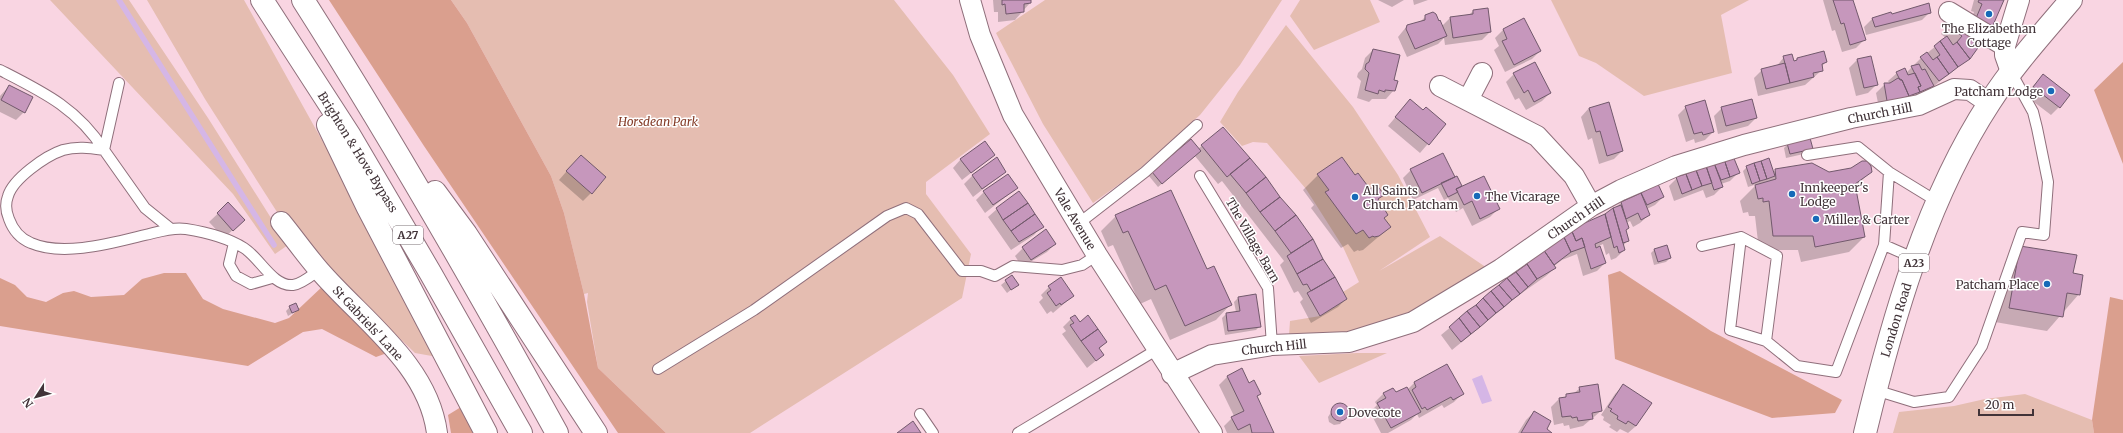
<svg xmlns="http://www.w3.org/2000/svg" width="2123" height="433" viewBox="0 0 2123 433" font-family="Merriweather,serif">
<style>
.green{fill:#e5bdb1}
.forest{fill:#da9f8e}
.water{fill:#d5b6e6}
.shadow{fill:#0003}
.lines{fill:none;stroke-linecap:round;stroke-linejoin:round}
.stream{stroke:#d5b6e6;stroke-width:5.5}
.building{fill:#c697bc;stroke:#72596c}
.service-casing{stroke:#8f6f7b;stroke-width:12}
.minor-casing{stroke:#8f6f7b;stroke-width:22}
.trunk-casing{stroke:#8f6f7b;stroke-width:24}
.service{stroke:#fff;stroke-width:10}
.minor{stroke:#fff;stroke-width:20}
.trunk{stroke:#fff;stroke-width:22}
.poi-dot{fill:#166ab8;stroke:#fff;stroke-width:1.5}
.labels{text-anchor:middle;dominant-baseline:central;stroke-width:3;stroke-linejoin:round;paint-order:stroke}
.shield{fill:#fff;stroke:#7a7074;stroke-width:1}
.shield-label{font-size:11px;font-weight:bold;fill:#413338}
.poi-label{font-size:12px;fill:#413338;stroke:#fff;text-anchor:start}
.street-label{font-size:12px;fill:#413338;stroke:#fff}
.park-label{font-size:12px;font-style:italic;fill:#843c28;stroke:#fff}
</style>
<rect width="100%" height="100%" fill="#f9d5e2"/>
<path class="green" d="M 50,0 L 129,0 L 208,118 L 288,245 L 275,254 L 233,194 Z
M 147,0 L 244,0 L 443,358 L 415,353 L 342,283 L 277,212 L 205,99 Z
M 451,0 L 894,0 L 953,75 L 990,134 L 926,182 L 926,194 L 971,254 L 962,298 L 750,433 L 666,433 L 598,368 L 587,302 L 588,293 L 584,294 L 564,213 L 551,176 L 467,23 Z
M 1045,0 L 1282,0 L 1240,65 L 1200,115 L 1136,172 L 1093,203 L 1043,124 L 996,33 Z
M 1300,0 L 1370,0 L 1380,22 L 1314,50 L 1290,16 Z
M 1551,0 L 1749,0 L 1721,15 L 1732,73 L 1644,96 L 1596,63 L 1579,56 Z
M 1286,25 L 1353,107 L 1398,175 L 1430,237 L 1379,271 L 1440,236 L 1490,270 C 1460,287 1431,305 1401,319 C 1367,335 1326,335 1289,335 L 1290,321 L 1320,316 L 1347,299 L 1343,292 L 1359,282 L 1343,247 L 1306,189 L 1267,143 L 1253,142 L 1242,146 L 1220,122 L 1238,92 Z
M 1357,353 L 1387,353 L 1319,383 L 1299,356 Z
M 2025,394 L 2092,420 L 2094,433 L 1893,433 L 1899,412 L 1954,406 L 1985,399 Z"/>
<path class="forest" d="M 329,0 L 451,0 L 467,23 L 551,176 L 564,213 L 584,294 L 598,368 L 666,433 L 618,433 L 424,146 Z
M 2123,62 L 2123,164 L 2094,90 Z
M 1620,271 L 1711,331 L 1842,400 L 1835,413 L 1772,418 L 1615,359 L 1608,275 Z
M 164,273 L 186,273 L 203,299 L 223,309 L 275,323 L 289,318 L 324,285 L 387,353 L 376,357 L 322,329 L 303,332 L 248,366 L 0,326 L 0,278 L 15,285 L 27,297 L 46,302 L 63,293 L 74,291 L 91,297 L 124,295 L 142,279 Z
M 2110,297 L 2123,300 L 2123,433 L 2094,433 L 2092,420 Z
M 461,407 L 473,433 L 451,433 L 448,415 Z"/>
<path class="water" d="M 1482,375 L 1492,401 L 1482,404 L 1472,379 Z"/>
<path class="shadow" d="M 993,0 L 1030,0 L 1030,3 L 1015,20 L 998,22 L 998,12 L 994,12 Z
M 1378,0 L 1404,0 L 1392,7 Z
M 1413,0 L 1428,0 L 1414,5 Z
M 1823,0 L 1852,0 L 1864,40 L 1856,48 L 1842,52 L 1835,30 L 1832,31 Z
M 1974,0 L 2002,0 L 1969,58 L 1924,94 L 1879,108 L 1876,93 L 1885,84 L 1890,84 L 1888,81 L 1897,73 L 1906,73 L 1921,58 L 1946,38 L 1941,34 L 1955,18 L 1968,27 L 1974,12 L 1971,11 Z
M 1473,11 L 1490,32 L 1482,40 L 1445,45 L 1444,38 L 1438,44 L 1407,57 L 1398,37 L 1407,26 L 1419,23 L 1426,16 L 1442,26 L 1450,18 L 1469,15 Z
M 1930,12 L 1922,20 L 1866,35 L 1864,27 L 1873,18 Z
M 1524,20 L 1540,51 L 1532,59 L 1505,72 L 1494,50 L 1499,46 L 1495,38 L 1503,30 Z
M 1373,50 L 1393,81 L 1394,90 L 1386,99 L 1372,99 L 1369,102 L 1357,98 L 1361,81 L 1357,77 L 1358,73 L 1362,69 L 1365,58 Z
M 1784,57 L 1794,63 L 1797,59 L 1826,62 L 1821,67 L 1822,70 L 1805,85 L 1758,96 L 1754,78 L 1762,70 L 1776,67 Z
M 1857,60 L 1876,85 L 1868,93 L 1856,96 L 1849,68 Z
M 1514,74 L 1550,93 L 1542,101 L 1526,110 L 1519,98 L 1515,100 L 1506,82 Z
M 2043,75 L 2059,107 L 2051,115 L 2025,95 Z
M 9,86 L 24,112 L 16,120 L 0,112 L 0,96 Z
M 1410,100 L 1423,111 L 1445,124 L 1420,153 L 1388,126 Z
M 1686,107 L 1713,132 L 1705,140 L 1695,143 L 1694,139 L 1686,142 L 1678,115 Z
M 1589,108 L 1622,151 L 1614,159 L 1599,164 L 1592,138 L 1588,140 L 1581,117 Z
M 1722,108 L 1756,118 L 1748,126 L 1718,134 L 1714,116 Z
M 1223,128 L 1295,216 L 1312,240 L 1346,299 L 1338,307 L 1311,323 L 1300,302 L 1303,299 L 1298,291 L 1294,293 L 1280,265 L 1284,261 L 1222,181 L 1218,184 L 1195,156 L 1158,187 L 1149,176 L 1153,173 L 1198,149 Z
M 1788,144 L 1812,149 L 1808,153 L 1786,158 L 1784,148 Z
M 994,155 L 962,180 L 953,168 L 961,159 Z
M 1733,158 L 1738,173 L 1730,181 L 1721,184 L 1722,187 L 1714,195 L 1706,198 L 1703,190 L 1674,201 L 1669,186 L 1677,178 Z
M 573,164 L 591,193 L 583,201 L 559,180 Z
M 1747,167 L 1772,173 L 1776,170 L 1828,173 L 1871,171 L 1854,188 L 1864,237 L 1849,252 L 1801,262 L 1798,250 L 1759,250 L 1755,216 L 1749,216 L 1748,212 L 1743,213 L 1740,201 L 1757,184 L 1748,187 L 1743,171 Z
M 1411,170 L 1454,176 L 1461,186 L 1458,189 L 1498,209 L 1490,217 L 1472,226 L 1463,208 L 1456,212 L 1448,198 L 1444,200 L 1438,188 L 1413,200 L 1403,178 Z
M 1005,172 L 973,197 L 964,184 L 973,175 Z
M 1318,175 L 1355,177 L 1370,191 L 1383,195 L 1377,200 L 1383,218 L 1390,227 L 1363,250 L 1359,251 L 1358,250 L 1354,252 L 1348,244 L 1341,248 L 1311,208 L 1314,205 L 1303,190 Z
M 1657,186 L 1663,197 L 1655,205 L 1647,209 L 1649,215 L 1640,223 L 1633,227 L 1630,221 L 1626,223 L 1628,228 L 1625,231 L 1628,240 L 1623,246 L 1624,250 L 1616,258 L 1611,260 L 1609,253 L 1606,255 L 1603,244 L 1599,246 L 1605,263 L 1597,271 L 1583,276 L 1577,254 L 1562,260 L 1554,266 L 1555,268 L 1546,276 L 1519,295 L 1452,350 L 1441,335 L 1563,234 L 1605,215 L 1621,203 Z
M 1017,188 L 985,213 L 976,200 L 984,192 Z
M 228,204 L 235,228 L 224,238 L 209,222 Z
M 997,209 L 1042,226 L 1034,235 L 1011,250 L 988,217 Z
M 1116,216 L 1206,270 L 1230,305 L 1216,320 L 1170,340 L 1151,299 L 1140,304 L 1113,245 L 1108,247 L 1101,231 Z
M 1055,244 L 1047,252 L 1022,267 L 1015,256 L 1023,248 Z
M 2020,247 L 2072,274 L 2079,294 L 2047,331 L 1995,322 L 2005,262 Z
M 1655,249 L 1670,258 L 1666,262 L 1654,265 L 1651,253 Z
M 1012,276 L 1017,285 L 1007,293 L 1001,285 Z
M 1049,287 L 1073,296 L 1053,313 L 1051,311 L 1047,314 L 1039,302 L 1043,298 L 1041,295 Z
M 1238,298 L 1260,326 L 1256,330 L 1225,335 L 1222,318 L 1226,314 L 1236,312 L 1234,302 Z
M 290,307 L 298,310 L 288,316 L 286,311 Z
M 1071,319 L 1106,342 L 1099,349 L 1103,355 L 1087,368 L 1062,334 L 1066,331 L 1063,327 Z
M 1446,365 L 1462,394 L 1454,402 L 1444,408 L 1442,405 L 1419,418 L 1417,414 L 1411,420 L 1388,433 L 1381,433 L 1370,412 L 1377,405 L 1375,402 L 1383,394 L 1393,389 L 1396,394 L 1407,390 L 1414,383 Z
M 1227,377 L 1248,384 L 1260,394 L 1256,397 L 1273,433 L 1227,433 L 1224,426 L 1234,416 L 1219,385 Z
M 1623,386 L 1650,403 L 1636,426 L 1628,433 L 1620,429 L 1617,432 L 1609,427 L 1611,425 L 1603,420 L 1604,417 L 1601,415 L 1615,394 Z
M 1580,388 L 1601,411 L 1583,426 L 1570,429 L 1569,425 L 1564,426 L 1563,423 L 1554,425 L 1551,407 L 1559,399 L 1573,394 Z
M 1342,404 L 1347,407 L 1349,412 L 1340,424 L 1334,425 L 1329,422 L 1328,417 L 1335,406 Z
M 1534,412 L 1546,429 L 1551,433 L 1518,433 L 1526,420 Z"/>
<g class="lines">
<path class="stream" d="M 119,0 L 274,245"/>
</g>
<path class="building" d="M 1002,0 L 1031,0 L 1031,3 L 1024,4 L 1024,12 L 1006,14 L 1005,4 L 1002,5 Z
M 1833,0 L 1853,0 L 1866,40 L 1850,45 L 1844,23 L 1841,24 Z
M 1979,0 L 2004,0 L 1990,32 L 1974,23 L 1982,4 L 1978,2 Z
M 1929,3 L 1931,13 L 1875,27 L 1872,18 L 1891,12 L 1892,14 Z
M 1488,8 L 1491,32 L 1453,38 L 1450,17 L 1473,14 L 1473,10 Z
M 1433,12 L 1436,14 L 1439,21 L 1440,20 L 1447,36 L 1415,49 L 1406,29 L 1407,25 L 1425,20 L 1425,15 Z
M 1955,17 L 1985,38 L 1970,59 L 1957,42 L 1962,36 L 1948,26 Z
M 1524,18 L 1541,51 L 1514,65 L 1502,41 L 1507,39 L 1503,29 Z
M 1947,36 L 1953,45 L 1957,42 L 1970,59 L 1958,67 L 1940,41 Z
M 1940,41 L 1958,67 L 1949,74 L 1937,57 L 1940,55 L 1934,46 Z
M 1373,49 L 1400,55 L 1394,80 L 1398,81 L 1395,91 L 1385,90 L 1385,92 L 1379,90 L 1378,94 L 1365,90 L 1369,73 L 1365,69 L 1366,64 L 1369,62 Z
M 1824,51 L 1827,62 L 1822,64 L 1823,71 L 1813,73 L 1814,77 L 1790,83 L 1783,56 L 1792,54 L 1794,61 L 1797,60 L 1797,58 Z
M 1927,52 L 1933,60 L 1937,57 L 1949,74 L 1939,81 L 1920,57 Z
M 1871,56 L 1878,85 L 1864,88 L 1857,59 Z
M 1535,62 L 1551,93 L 1534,102 L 1528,90 L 1524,93 L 1513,73 Z
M 1785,63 L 1790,83 L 1766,89 L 1761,69 Z
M 1919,64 L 1922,70 L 1925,69 L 1934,86 L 1920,92 L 1918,87 L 1921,86 L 1911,66 Z
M 1905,68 L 1908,75 L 1915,73 L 1921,86 L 1918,87 L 1920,92 L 1909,96 L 1902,80 L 1900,80 L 1896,72 Z
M 2043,74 L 2070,95 L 2060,108 L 2033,87 Z
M 1898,78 L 1902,80 L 1909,96 L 1899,100 L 1887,101 L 1884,83 L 1890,83 Z
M 9,85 L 33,97 L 25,113 L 1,100 Z
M 1410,99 L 1423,110 L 1426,107 L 1446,124 L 1429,145 L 1395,117 Z
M 1752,99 L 1757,118 L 1726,126 L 1721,107 Z
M 1705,100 L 1714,132 L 1703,135 L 1702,132 L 1694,134 L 1685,106 Z
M 1609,102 L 1623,151 L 1607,156 L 1600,131 L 1596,132 L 1589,108 Z
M 1223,127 L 1250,158 L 1227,177 L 1201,145 Z
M 1810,138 L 1813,149 L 1790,154 L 1787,143 Z
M 1191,139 L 1201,151 L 1162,184 L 1152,172 Z
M 985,141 L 995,155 L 971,173 L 960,159 Z
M 1443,153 L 1455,177 L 1422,193 L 1410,169 Z
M 581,155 L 606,177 L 592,194 L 566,171 Z
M 1733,156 L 1740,173 L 1730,177 L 1724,159 Z
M 997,157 L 1006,172 L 982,189 L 972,175 Z
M 1342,157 L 1355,175 L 1358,173 L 1370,189 L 1377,185 L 1384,195 L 1378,199 L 1388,215 L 1384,218 L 1391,227 L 1379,236 L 1374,237 L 1373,236 L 1369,238 L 1363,230 L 1356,234 L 1325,192 L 1329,190 L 1317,174 Z
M 1250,158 L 1266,177 L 1246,193 L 1230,174 Z
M 1769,158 L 1775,176 L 1767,179 L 1761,161 Z
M 1724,159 L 1730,177 L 1721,180 L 1714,163 Z
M 1761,161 L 1767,179 L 1760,181 L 1754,163 Z
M 1862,161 L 1867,161 L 1871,166 L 1872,172 L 1855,184 L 1865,237 L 1815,247 L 1813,236 L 1773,236 L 1769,201 L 1763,202 L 1763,198 L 1758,199 L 1755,185 L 1776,179 L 1775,169 L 1812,163 L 1829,172 L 1851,168 Z
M 1714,163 L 1723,187 L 1714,190 L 1706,166 Z
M 1754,163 L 1760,181 L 1752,184 L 1746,166 Z
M 1706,166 L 1712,183 L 1702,186 L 1696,170 Z
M 1696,170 L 1702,186 L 1692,190 L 1686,174 Z
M 1008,174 L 1018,188 L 993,205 L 983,191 Z
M 1686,174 L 1692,190 L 1682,194 L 1676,177 Z
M 1457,176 L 1462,186 L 1456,189 L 1458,192 L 1448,197 L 1441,183 Z
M 1484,176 L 1500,209 L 1480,219 L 1472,201 L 1464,205 L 1456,189 Z
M 1266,177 L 1280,197 L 1260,212 L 1246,193 Z
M 1658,184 L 1664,197 L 1647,205 L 1641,193 Z
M 1171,190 L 1207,269 L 1214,266 L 1232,305 L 1185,326 L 1166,285 L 1155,290 L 1128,231 L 1123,233 L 1115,215 Z
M 1019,191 L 1028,203 L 1003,220 L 996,208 Z
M 1641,193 L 1650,215 L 1641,220 L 1638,213 L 1626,219 L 1621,202 Z
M 1280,197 L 1296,215 L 1275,231 L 1260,212 Z
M 228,202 L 245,220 L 233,231 L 217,213 Z
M 1028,203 L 1035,214 L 1011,231 L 1003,220 Z
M 1621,205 L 1629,228 L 1626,230 L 1629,241 L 1623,243 L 1613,208 Z
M 1613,208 L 1625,250 L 1619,253 L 1617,246 L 1614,248 L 1605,214 Z
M 1035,214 L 1044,227 L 1019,242 L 1011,231 Z
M 1605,214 L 1611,237 L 1595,244 L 1596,248 L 1600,246 L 1606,263 L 1591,269 L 1582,238 L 1576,241 L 1571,229 Z
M 1296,215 L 1313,239 L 1291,253 L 1275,231 Z
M 1046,229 L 1056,244 L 1031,260 L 1022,247 Z
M 1571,229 L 1576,241 L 1582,238 L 1585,247 L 1571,252 L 1562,233 Z
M 1563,235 L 1571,252 L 1554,265 L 1543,249 Z
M 1313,239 L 1323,259 L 1297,274 L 1287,256 Z
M 1667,245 L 1671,258 L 1658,262 L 1654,249 Z
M 2020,246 L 2077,255 L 2073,273 L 2083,275 L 2080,295 L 2067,293 L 2063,317 L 2009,308 Z
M 1543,249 L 1556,268 L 1537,279 L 1527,264 L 1529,259 Z
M 1323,259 L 1335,277 L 1311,291 L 1307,284 L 1303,285 L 1297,274 Z
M 1527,264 L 1537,279 L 1528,287 L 1516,272 Z
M 1516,272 L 1528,287 L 1520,294 L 1507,278 Z
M 1012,275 L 1019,285 L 1011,290 L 1005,280 Z
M 1061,277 L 1074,296 L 1061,305 L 1060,303 L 1056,306 L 1047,293 L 1051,290 L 1048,286 Z
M 1335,277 L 1347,299 L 1320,316 L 1307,293 Z
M 1507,278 L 1520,294 L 1512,300 L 1499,285 Z
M 1499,285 L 1512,300 L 1504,307 L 1491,291 Z
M 1491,291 L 1504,307 L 1496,313 L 1483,298 Z
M 1256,294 L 1261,327 L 1228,331 L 1226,313 L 1240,311 L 1238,297 Z
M 1483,298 L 1496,313 L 1488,320 L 1476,305 Z
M 296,303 L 299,310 L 292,313 L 289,306 Z
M 1476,305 L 1488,320 L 1480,327 L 1467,311 Z
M 1467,311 L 1480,327 L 1471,334 L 1459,318 Z
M 1075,315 L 1080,322 L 1088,315 L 1098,329 L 1081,341 L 1070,325 L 1074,323 L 1070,318 Z
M 1459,318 L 1471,334 L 1461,342 L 1449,327 Z
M 1098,329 L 1107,342 L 1099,348 L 1104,355 L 1096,361 L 1081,341 Z
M 1447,364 L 1464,394 L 1453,400 L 1451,397 L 1427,410 L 1425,407 L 1422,409 L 1412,390 L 1416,387 L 1414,382 Z
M 1242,368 L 1249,383 L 1254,380 L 1261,394 L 1257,396 L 1274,433 L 1252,433 L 1250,424 L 1238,430 L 1231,417 L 1244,411 L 1227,376 Z
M 1598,384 L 1602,411 L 1592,413 L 1593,419 L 1578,421 L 1577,417 L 1572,418 L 1571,416 L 1562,417 L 1559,398 L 1566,397 L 1566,394 L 1580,392 L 1579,387 Z
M 1623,384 L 1652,403 L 1636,426 L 1628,421 L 1626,424 L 1617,419 L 1618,416 L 1610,411 L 1612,409 L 1608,407 Z
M 1407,387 L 1421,412 L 1391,428 L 1377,403 L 1386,398 L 1383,393 L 1393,388 L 1396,392 Z
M1331 412a9 9 0 1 1 18 0a9 9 0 1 1-18 0Z
M 1534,411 L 1551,421 L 1547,429 L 1552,433 L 1521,433 Z
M 913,421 L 921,433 L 897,433 Z"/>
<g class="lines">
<g class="service-casing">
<path id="service" d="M 0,70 C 43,92 77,108 104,150
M 104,150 L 119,83
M 1807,155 L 1858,147 L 1889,172 L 1938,202
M 1200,176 L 1268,288 L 1272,345
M 1078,224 L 1145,172 L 1197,125
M 171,229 L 145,208 L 104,150 C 90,148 77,146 63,150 C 45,156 13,179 8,196 C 5,204 6,212 9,219 C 13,230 21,239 31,243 C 63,257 112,243 145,235 C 158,232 172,227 186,229 C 205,232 228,238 244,248 C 260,258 273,287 293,285 C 302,284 312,275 319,270
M 234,243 L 229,264 L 236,276 L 251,284 L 272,278
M 1884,245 L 1889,172
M 1702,246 L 1741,237
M 1766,341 L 1730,330 L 1741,237 L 1777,256 L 1766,341 L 1797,366 L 1836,372 L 1884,245 L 1916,259
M 658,369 L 754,310 L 887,216 L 906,208 L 918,214 L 962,271 L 981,271 L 995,276 L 1013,266 L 1062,270 L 1082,265 L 1097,255
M 1875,390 L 1914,402 L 1949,397 L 1982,346 L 2022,232 L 2044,235 L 2048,182 L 2037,128 L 2033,112 L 2011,72
M 920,414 L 933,433
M 1018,433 L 1158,349"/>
</g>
<g class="minor-casing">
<path id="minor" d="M 970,0 L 980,35 L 1013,115 L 1097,255 L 1212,433
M 1949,12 L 2005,46
M 2011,72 L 2005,55 L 2005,46 L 2019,0
M 1440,86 L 1537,136 L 1574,176 L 1591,206
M 1468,100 L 1482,73
M 281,222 C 294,238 306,255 319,270 C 362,320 428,364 437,433
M 1172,374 L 1212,355 L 1272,345 L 1349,342 L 1413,322 L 1501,269 L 1591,206 L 1621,190 L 1676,166 L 1744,145 L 1851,118 L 1919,105 L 1954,89 L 1970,90 L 1989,103"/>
</g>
<g class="trunk-casing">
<path id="trunk" d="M 262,0 L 350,136 L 431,274 L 521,433
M 303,0 C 393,141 476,286 557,433
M 328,125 L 368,208 L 486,433
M 435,192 L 466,234 L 596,433
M 1865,433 C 1892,321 1926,200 1990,102 C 2013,66 2043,33 2071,0"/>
</g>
<use href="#service" class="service"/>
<use href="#minor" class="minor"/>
<use href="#trunk" class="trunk"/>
</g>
<g class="poi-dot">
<circle cx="1989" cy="14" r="4"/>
<circle cx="2051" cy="91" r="4"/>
<circle cx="1792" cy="194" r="4"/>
<circle cx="1477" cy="196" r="4"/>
<circle cx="1355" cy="197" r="4"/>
<circle cx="1816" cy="219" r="4"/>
<circle cx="2047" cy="284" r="4"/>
<circle cx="1340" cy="412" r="4"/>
</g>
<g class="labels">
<g class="shield">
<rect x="393" y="226" width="30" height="18" rx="3"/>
<rect x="1899" y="254" width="30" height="18" rx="3"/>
</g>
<g class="shield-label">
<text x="408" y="235">A27</text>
<text x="1914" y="263">A23</text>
</g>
<g class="poi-label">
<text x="1989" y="28" text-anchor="middle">The Elizabethan<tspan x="1989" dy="14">Cottage</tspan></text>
<text x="2043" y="91" text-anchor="end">Patcham Lodge</text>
<text x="1800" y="187">Innkeeper's<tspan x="1800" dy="14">Lodge</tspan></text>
<text x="1363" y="190">All Saints<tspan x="1363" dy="14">Church Patcham</tspan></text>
<text x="1485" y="196">The Vicarage</text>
<text x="1824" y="219">Miller &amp; Carter</text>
<text x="2039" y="284" text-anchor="end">Patcham Place</text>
<text x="1348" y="412">Dovecote</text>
</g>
<g class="street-label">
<text transform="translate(1880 113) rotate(-11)">Church Hill</text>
<text transform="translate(358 152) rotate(58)">Brighton &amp; Hove Bypass</text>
<text transform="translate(1576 218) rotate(-34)">Church Hill</text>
<text transform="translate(1075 219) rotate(59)">Vale Avenue</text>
<text transform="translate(1253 240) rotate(60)">The Village Barn</text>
<text transform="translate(1896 320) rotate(-73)">London Road</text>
<text transform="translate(368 323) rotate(47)">St Gabriels' Lane</text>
<text transform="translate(1274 347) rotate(-6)">Church Hill</text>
</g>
<g class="park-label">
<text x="658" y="121">Horsdean Park</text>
</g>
</g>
<g transform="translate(36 397) rotate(234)" stroke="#ffffff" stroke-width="3" paint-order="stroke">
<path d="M0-3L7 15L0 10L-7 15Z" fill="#413338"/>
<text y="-6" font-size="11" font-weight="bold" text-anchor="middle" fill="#413338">N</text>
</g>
<path d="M1979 409v6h54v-6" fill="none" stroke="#413338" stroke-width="2"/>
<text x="1985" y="409" font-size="12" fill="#413338" stroke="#ffffff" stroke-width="3" paint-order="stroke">20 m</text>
</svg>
